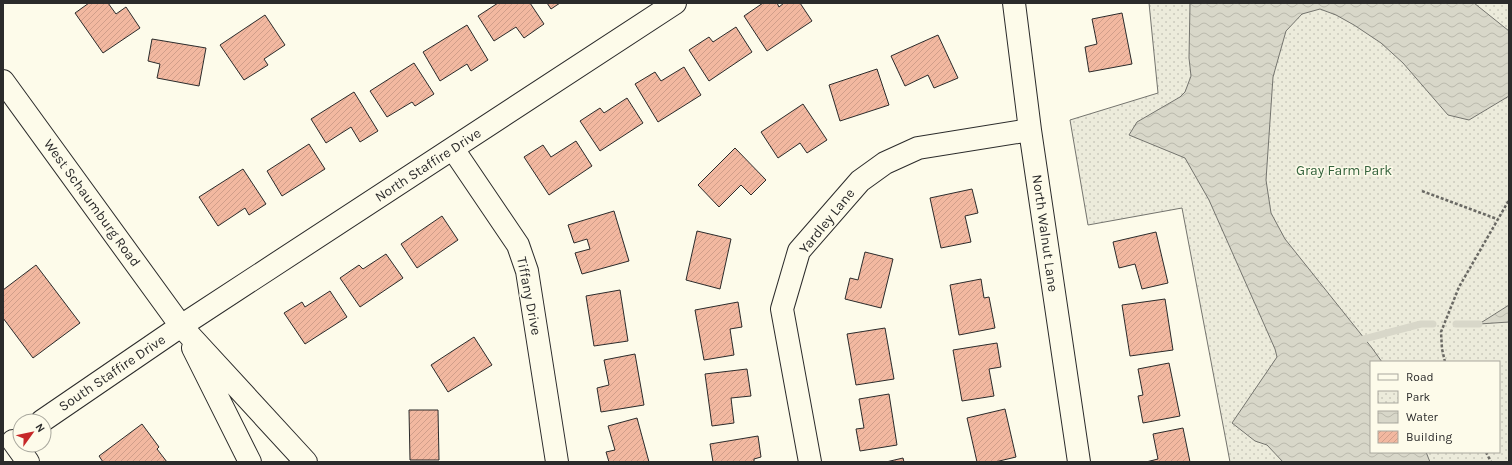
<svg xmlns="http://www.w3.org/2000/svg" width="1512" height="465" viewBox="0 0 1512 465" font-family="Karla,sans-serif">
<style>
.park{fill:url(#park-dots);stroke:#74746e;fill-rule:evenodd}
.water{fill:url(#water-waves);stroke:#74746e}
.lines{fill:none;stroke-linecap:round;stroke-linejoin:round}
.stream{stroke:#d8d7c9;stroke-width:7}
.building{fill:url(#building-hatch);stroke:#2b2b2b}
.minor-casing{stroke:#2b2b2b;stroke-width:24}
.major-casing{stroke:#2b2b2b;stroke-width:24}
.path{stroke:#6a6964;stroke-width:2.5;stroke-dasharray:3 2;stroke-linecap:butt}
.minor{stroke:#fdfbea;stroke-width:22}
.major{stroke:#fdfbea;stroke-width:22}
.labels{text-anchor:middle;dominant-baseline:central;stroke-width:3;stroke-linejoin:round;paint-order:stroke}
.street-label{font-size:14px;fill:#2b2b2b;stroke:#fdfbea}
.park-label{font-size:14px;fill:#34623c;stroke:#fdfbea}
</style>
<defs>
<pattern id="park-dots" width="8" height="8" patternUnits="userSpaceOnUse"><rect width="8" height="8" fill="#ecebdb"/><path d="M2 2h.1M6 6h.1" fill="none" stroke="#cbcabc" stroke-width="1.8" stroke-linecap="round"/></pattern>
<pattern id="water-waves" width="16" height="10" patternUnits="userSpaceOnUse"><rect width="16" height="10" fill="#d8d7c9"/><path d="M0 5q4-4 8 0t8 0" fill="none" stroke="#bab9ad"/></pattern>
<pattern id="building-hatch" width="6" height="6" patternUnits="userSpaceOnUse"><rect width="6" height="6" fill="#f2b8a0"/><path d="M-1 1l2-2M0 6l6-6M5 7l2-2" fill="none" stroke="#d09e8a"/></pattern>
</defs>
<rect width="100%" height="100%" fill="#fdfbea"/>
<path class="park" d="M 1149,3 L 1509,3 L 1509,462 L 1230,462 L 1182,208 L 1088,225 L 1070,120 L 1158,93 ZM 1371,362 L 1499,362 L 1499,452 L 1371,452 Z"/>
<path class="water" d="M 1190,3 L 1474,3 L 1509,31 L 1509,96 L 1469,120 L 1448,115 L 1403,63 L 1381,43 L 1354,25 L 1336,15 L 1320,9 L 1302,14 L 1286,31 L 1273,77 L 1266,180 L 1271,213 L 1285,239 L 1372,348 L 1382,362 L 1371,362 L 1371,452 L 1426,452 L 1430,462 L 1283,462 L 1267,445 L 1255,441 L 1232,423 L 1277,357 L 1275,349 L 1209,200 L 1185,158 L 1129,135 L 1137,122 L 1180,97 L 1185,92 L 1191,76 L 1189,58 Z
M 1509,305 L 1509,322 L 1479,324 Z"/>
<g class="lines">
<path class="stream" d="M 1456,324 L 1479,324
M 1364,339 L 1421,324 L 1433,324"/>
</g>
<path class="building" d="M 89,3 L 108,3 L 116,14 L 126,7 L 140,28 L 103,53 L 75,13 Z
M 498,3 L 530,3 L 544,24 L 524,38 L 516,27 L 494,41 L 478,16 Z
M 547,3 L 560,3 L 551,9 Z
M 763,3 L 777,3 L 779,7 L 784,3 L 800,3 L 812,21 L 767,51 L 744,16 Z
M 1122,13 L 1132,64 L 1089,72 L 1085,47 L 1097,44 L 1092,19 Z
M 265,15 L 285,45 L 264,59 L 268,65 L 244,80 L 220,45 Z
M 467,25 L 488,60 L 471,71 L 467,64 L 440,81 L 423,52 Z
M 736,27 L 752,52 L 709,81 L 689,50 L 709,37 L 713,42 Z
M 938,35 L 958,78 L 934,88 L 928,75 L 905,86 L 891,56 Z
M 152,39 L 206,48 L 199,86 L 157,78 L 160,64 L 148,61 Z
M 414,63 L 434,94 L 415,106 L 412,102 L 387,117 L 370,91 Z
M 684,67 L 701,95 L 658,122 L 635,84 L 655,72 L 661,81 Z
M 877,69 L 889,105 L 840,121 L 829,85 Z
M 354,92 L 378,131 L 360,142 L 351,127 L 326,143 L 311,119 Z
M 627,98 L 643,123 L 600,151 L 580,121 L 600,108 L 604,113 Z
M 803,104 L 827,140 L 807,153 L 800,143 L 778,158 L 761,132 Z
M 576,141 L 592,166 L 549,195 L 524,157 L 543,145 L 551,157 Z
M 309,144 L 325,169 L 282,196 L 267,171 Z
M 735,148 L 766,180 L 751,195 L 741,185 L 719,207 L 698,185 Z
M 243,169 L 266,204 L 249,215 L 245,208 L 218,226 L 199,197 Z
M 972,189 L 978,213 L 965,216 L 971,242 L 941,248 L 930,198 Z
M 614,211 L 629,261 L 582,274 L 575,253 L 590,249 L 587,239 L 574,243 L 568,225 Z
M 442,216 L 458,240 L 417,268 L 401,244 Z
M 697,231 L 731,239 L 720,289 L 686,280 Z
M 1156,232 L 1168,283 L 1142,289 L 1135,264 L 1119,268 L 1113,242 Z
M 865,252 L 893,259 L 881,308 L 845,299 L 850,278 L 858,280 Z
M 386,254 L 403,278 L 360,307 L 340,278 L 359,265 L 363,269 Z
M 36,265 L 80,323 L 33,358 L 3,318 L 3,290 Z
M 981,279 L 984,298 L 989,297 L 995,328 L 959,335 L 950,285 Z
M 620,290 L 628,341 L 594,346 L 586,296 Z
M 330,291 L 347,317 L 305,344 L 284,313 L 302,302 L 305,307 Z
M 1165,299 L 1173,350 L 1130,356 L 1122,305 Z
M 738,302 L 742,327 L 730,329 L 734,355 L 704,360 L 695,310 Z
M 885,328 L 894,379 L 856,385 L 847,334 Z
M 474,337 L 492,365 L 448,392 L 431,365 Z
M 997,343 L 1001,367 L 989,369 L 994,396 L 962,401 L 953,350 Z
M 635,354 L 644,405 L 601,412 L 597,388 L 609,385 L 604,360 Z
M 1169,363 L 1180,416 L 1143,423 L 1138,396 L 1143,395 L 1138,369 Z
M 747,369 L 751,396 L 731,398 L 734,423 L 712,426 L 705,374 Z
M 889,394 L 897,445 L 860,451 L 856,429 L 864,428 L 859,399 Z
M 1005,409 L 1016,457 L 995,462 L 977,462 L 967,418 Z
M 409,410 L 438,410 L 439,460 L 410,460 Z
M 637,418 L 649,462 L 609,462 L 606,452 L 615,450 L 608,426 Z
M 142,424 L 159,447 L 157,449 L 167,462 L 103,462 L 99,456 Z
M 1183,428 L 1190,462 L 1146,462 L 1158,459 L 1153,434 Z
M 758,436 L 761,457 L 754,459 L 754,462 L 713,462 L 710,444 Z
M 903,458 L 904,462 L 886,462 Z"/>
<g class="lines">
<g class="minor-casing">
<path id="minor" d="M 1014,3 L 1030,130 L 1079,462
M 453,149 L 518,245 L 527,271 L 557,462
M 42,421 L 181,326 L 675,3
M 13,441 L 28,462
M 810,462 L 782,309 L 799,251 L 860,181 L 885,163 L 918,148 L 1030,130"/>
</g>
<g class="major-casing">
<path id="major" d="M 3,81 L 181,326 L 306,462
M 193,348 L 250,462"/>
</g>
<path class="path" d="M 1422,191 L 1497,219
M 1445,362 L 1442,349 L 1441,332 L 1459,287 L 1509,200
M 1486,452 L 1491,462"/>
<use href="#minor" class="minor"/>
<use href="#major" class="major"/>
</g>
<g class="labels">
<g class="street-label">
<text transform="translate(428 165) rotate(-33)">North Staffire Drive</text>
<text transform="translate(92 203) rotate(54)">West Schaumburg Road</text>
<text transform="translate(827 221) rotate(-51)">Yardley Lane</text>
<text transform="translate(1045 233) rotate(82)">North Walnut Lane</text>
<text transform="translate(529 296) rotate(79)">Tiffany Drive</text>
<text transform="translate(112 373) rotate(-34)">South Staffire Drive</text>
</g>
<g class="park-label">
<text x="1344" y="170">Gray Farm Park</text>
</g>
</g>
<rect width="1512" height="465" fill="none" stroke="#2b2b2b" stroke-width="8"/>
<rect x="1370" y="361" width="130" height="92" fill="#fdfbea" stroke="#a9a89e"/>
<rect x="1378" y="374" width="20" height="6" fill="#fdfbea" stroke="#a9a89e"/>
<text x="1406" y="381" font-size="12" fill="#2b2b2b">Road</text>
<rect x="1378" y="391" width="20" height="12" fill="url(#park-dots)" stroke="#a9a89e"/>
<text x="1406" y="401" font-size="12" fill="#2b2b2b">Park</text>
<rect x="1378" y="411" width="20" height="12" fill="url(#water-waves)" stroke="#a9a89e"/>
<text x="1406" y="421" font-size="12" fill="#2b2b2b">Water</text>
<rect x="1378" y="431" width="20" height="12" fill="url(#building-hatch)" stroke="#a9a89e"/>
<text x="1406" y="441" font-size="12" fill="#2b2b2b">Building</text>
<g transform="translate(32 433) rotate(57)"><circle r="19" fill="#fdfbea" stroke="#a9a89e"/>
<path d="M0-3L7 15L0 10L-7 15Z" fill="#c62828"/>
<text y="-6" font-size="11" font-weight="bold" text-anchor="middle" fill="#2b2b2b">N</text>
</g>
</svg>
